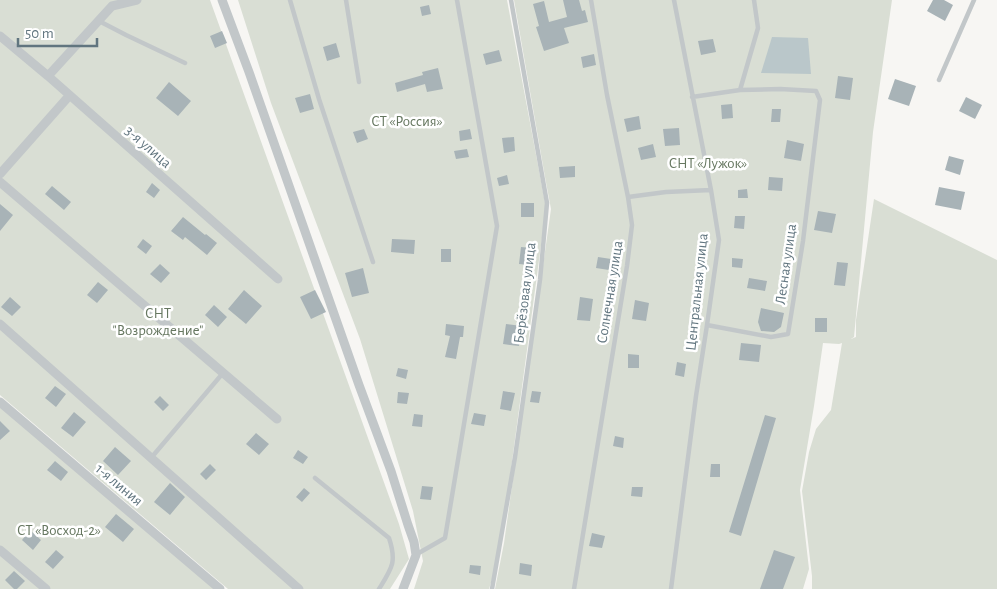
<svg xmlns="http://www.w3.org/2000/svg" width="997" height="589" viewBox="0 0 997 589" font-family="'Alegreya Sans',sans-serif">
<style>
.green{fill:#d9ded4}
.water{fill:#bac7ca}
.building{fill:#a8b3b7}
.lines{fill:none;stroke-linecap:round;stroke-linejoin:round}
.service{stroke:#c2c7c9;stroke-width:4.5}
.minor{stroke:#c2c7c9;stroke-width:9}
.labels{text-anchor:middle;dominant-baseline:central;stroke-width:5;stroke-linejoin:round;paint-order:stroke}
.park-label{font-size:15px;fill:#667760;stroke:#fff}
.street-label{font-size:15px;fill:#61757f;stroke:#fff}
</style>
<rect width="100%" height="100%" fill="#f7f6f3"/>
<path class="green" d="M 0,0 L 210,0 L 399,524 L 409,559 L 390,589 L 228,589 L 0,395 Z
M 238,0 L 507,0 L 546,208 L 505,514 L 493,576 L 489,589 L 414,589 L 423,561 L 413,511 L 360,339 L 271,103 Z
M 514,0 L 892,0 L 873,132 L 854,337 L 851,339 L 856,337 L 856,320 L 874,199 L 997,260 L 997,589 L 812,589 L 812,576 L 802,491 L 809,452 L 816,429 L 831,410 L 842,343 L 839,344 L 823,343 L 814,406 L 800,490 L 809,569 L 803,589 L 495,589 L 504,543 L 551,209 L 545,177 Z
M 0,405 L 218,589 L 0,589 Z"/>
<path class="water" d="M 772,37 L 808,38 L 811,74 L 761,73 Z"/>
<path class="building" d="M 563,0 L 579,0 L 582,11 L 585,10 L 588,22 L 564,28 L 569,43 L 544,51 L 536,27 L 539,26 L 533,4 L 544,1 L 549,22 L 567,17 Z
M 933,0 L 944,0 L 953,5 L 945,21 L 927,11 Z
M 429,5 L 431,14 L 422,16 L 420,7 Z
M 222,31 L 227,43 L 215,48 L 210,36 Z
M 713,39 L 716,52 L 701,55 L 698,41 Z
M 336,43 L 340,57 L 327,61 L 323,47 Z
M 499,50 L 502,61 L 486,65 L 483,54 Z
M 594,54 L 596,65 L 583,68 L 581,57 Z
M 438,68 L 443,89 L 427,92 L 425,84 L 397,92 L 395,83 L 423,75 L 422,72 Z
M 838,76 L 853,78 L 850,100 L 835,98 Z
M 895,79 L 916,86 L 909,106 L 888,99 Z
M 169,82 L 191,101 L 178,116 L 156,98 Z
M 310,94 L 314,109 L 300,113 L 295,98 Z
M 966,97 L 982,105 L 975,119 L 959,111 Z
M 732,104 L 733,118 L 722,119 L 721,105 Z
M 772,109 L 781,109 L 780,122 L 771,122 Z
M 639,116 L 641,129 L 627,132 L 624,119 Z
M 679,128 L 680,145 L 665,146 L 663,129 Z
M 364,129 L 368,139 L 357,143 L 353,132 Z
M 470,129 L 472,139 L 460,141 L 459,131 Z
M 514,137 L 515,151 L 504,153 L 502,138 Z
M 787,140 L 804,144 L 801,161 L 784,158 Z
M 653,144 L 656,157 L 641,160 L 638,148 Z
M 467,149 L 469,157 L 456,159 L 454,151 Z
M 949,156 L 964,160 L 960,175 L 945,170 Z
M 575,166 L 575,177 L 560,178 L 559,167 Z
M 507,175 L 509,184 L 499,186 L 497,178 Z
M 769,177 L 783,178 L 782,191 L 768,190 Z
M 152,183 L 160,190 L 154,198 L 146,192 Z
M 52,186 L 71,202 L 64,210 L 45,194 Z
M 939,187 L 965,192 L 961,210 L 935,205 Z
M 747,189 L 748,198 L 738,198 L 738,190 Z
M 521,203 L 534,203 L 534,217 L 521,217 Z
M 0,204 L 13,215 L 0,231 Z
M 818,211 L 836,214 L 832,233 L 814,230 Z
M 735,216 L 745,216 L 744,229 L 734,228 Z
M 183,217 L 205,235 L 206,234 L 217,243 L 207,255 L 185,237 L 183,240 L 171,231 Z
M 143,239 L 152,246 L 146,254 L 137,247 Z
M 392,239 L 415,240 L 414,254 L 391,252 Z
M 521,247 L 532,248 L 529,265 L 519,264 Z
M 441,249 L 451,249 L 451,262 L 441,262 Z
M 598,257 L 611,259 L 609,270 L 596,268 Z
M 732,258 L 743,259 L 742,268 L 732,267 Z
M 837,262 L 848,263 L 845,286 L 834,285 Z
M 160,264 L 170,273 L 161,283 L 150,274 Z
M 363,268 L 369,293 L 352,297 L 345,273 Z
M 749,278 L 767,281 L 765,291 L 747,288 Z
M 98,282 L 108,290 L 97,303 L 87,295 Z
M 244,290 L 262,306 L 246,324 L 228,309 Z
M 315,290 L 326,312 L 311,319 L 300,297 Z
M 10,297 L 21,307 L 12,316 L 1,307 Z
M 580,297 L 593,299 L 590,321 L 577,320 Z
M 635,300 L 649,303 L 646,321 L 632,319 Z
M 214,305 L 227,317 L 218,327 L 205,315 Z
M 761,308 L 784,313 L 781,327 L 774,332 L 761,331 L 758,322 Z
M 815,318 L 827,318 L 827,332 L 815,332 Z
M 446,324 L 464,326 L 463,337 L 460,337 L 456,359 L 445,357 L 450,336 L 445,335 Z
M 506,324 L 522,326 L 519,346 L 503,344 Z
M 741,343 L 761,345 L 759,362 L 739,360 Z
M 628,354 L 639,355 L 639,368 L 628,368 Z
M 677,362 L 686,364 L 684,377 L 675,375 Z
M 398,368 L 408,370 L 406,379 L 396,376 Z
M 55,386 L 66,394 L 56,407 L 45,398 Z
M 503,391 L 515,393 L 511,411 L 500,409 Z
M 532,391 L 541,392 L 539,403 L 530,402 Z
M 398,392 L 409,393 L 407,404 L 397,403 Z
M 160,396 L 169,405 L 163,411 L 154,402 Z
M 74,412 L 86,422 L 73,437 L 61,428 Z
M 474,413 L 486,415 L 484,426 L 471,424 Z
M 414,414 L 423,415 L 422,427 L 412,426 Z
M 765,415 L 776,418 L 741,536 L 729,532 Z
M 0,421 L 10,431 L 0,440 Z
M 256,433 L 269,444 L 259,455 L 246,444 Z
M 615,436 L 624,438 L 623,448 L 613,446 Z
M 115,447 L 131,461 L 118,475 L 103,461 Z
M 298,450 L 308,457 L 303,464 L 293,458 Z
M 55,461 L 68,472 L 61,481 L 47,470 Z
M 210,464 L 216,470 L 206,480 L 200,474 Z
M 711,464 L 720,464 L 720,477 L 710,477 Z
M 170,483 L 185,497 L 170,515 L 154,502 Z
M 422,486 L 433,487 L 431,500 L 420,499 Z
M 632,487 L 643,487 L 642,497 L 631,496 Z
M 304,488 L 310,493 L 302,502 L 296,497 Z
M 116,514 L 134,529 L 123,542 L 105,527 Z
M 30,530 L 41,540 L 33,550 L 22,540 Z
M 592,533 L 605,536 L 602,548 L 589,546 Z
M 56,550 L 64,557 L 53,569 L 45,562 Z
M 774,550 L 795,557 L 783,589 L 760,589 Z
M 520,563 L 532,565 L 531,576 L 519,574 Z
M 470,565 L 481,566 L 480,575 L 469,573 Z
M 14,571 L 25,581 L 17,589 L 14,589 L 5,580 Z"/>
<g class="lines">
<path class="service" d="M 290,0 L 319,99 L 373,262
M 346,0 L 359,82
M 99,21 L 126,35 L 185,63
M 939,80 L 974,0
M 692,97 L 740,90 L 758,28 L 754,0
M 628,197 L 666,192 L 711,190
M 707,325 L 771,337 L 788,334 L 803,241 L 820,100 L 816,91 L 780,89 L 740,90
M 151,458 L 223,373
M 315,478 L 389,538 C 397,562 392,568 379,589
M 417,554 L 445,538 L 497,226 L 457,0
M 492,589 L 515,457 L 540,280 L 547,203 L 511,0
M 574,589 L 627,266 L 632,225 L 628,197 L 607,95 L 591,0
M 671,589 L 696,396 L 707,325 L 719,240 L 711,190 L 674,0"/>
<path class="minor" d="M 222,0 L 249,72 L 359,385 L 391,471 L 408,525 L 414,542 L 416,555 L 403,589
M 0,36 L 48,76 L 278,279
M 48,76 L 112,6 L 137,0
M 0,174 L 69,96
M 0,182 L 277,419
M 0,324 L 299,589
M 0,402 L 220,589
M 0,550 L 46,589"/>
</g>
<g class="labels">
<g class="park-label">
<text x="407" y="121">СТ «Россия»</text>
<text x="708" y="163">СНТ «Лужок»</text>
<text x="158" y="313">СНТ<tspan x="158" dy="17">"Возрождение"</tspan></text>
<text x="59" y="530">СТ «Восход-2»</text>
</g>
<g class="street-label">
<text transform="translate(148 147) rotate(41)">3-я улица</text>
<text transform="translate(786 264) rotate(-82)">Лесная улица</text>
<text transform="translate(610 292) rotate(-81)">Солнечная улица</text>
<text transform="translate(697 292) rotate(-84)">Центральная улица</text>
<text transform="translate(525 293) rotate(-83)">Берёзовая улица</text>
<text transform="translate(119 485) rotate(40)">1-я линия</text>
</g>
</g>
<path d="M18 38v8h79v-8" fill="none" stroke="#61757f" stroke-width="2.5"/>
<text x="25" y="38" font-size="15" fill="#61757f" stroke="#ffffff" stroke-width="4" paint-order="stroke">50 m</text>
</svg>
